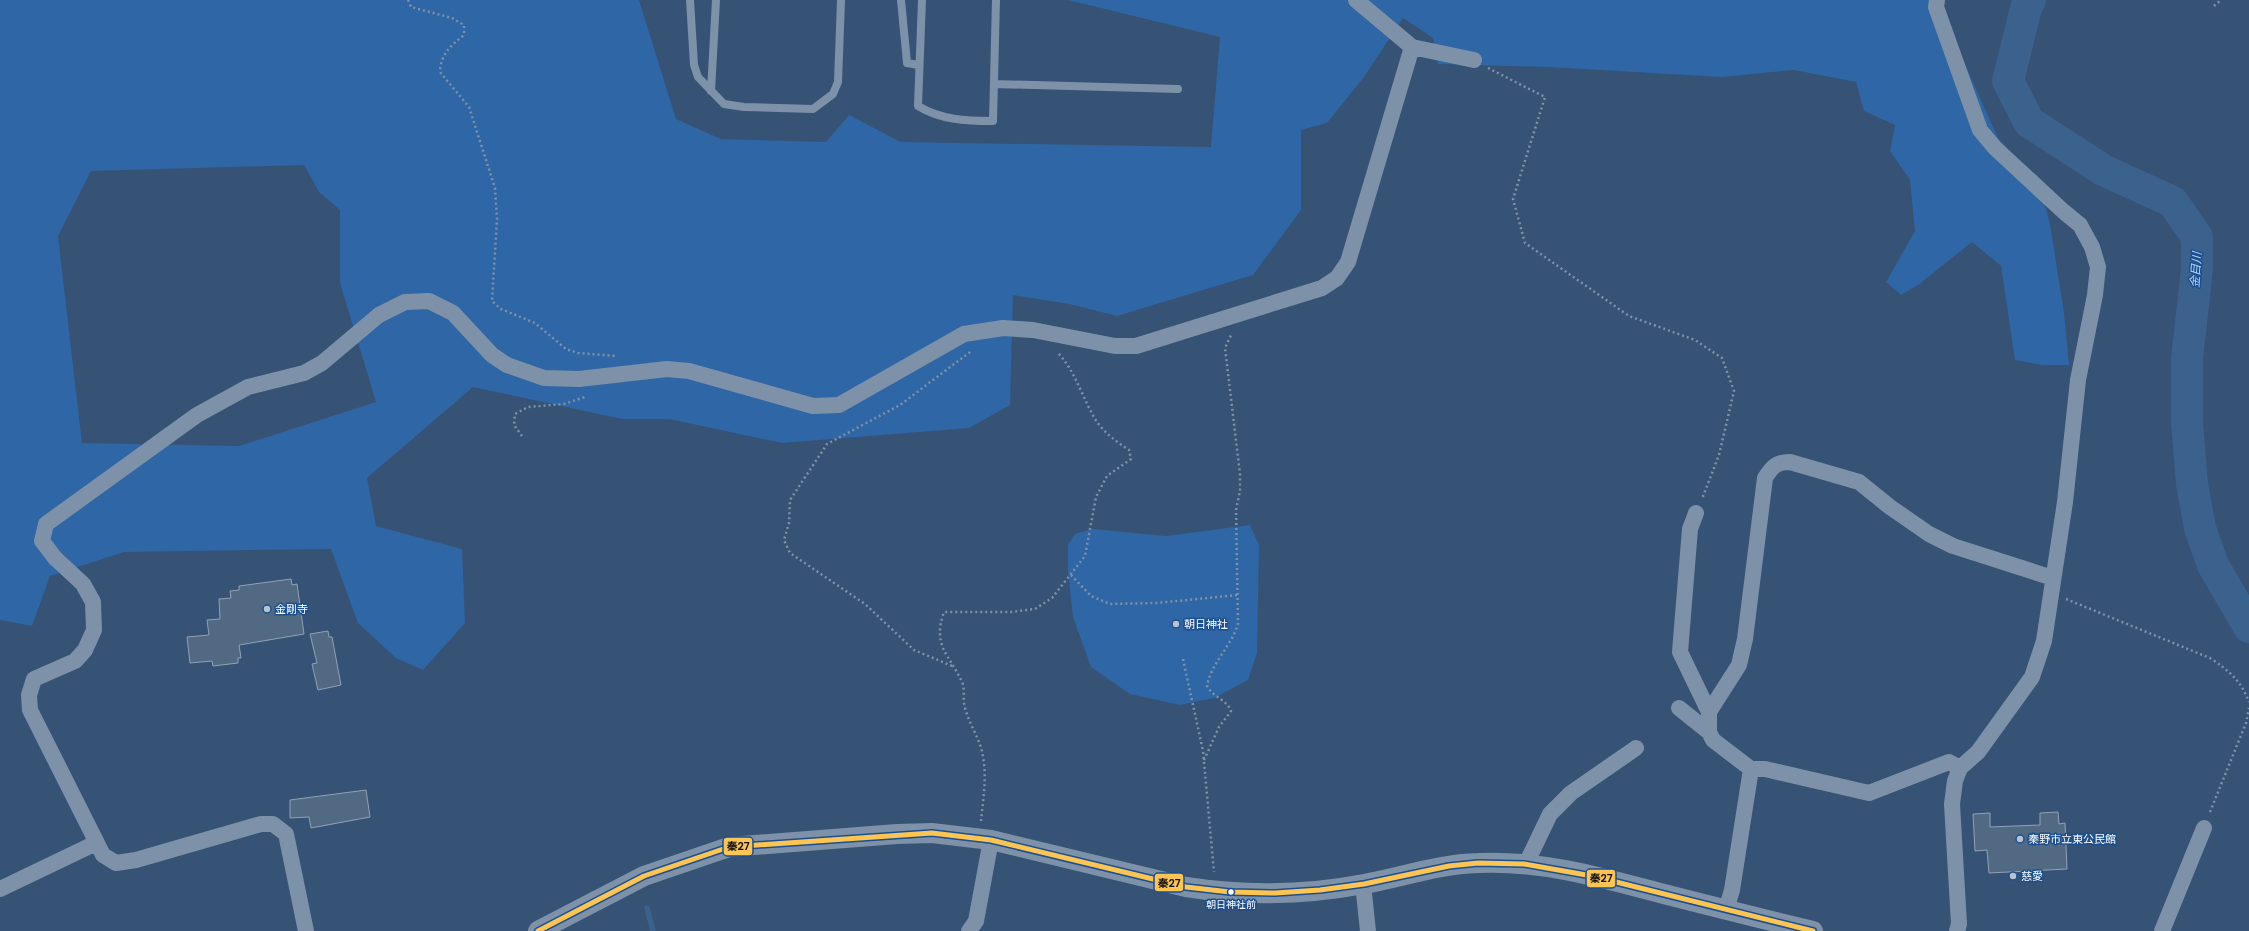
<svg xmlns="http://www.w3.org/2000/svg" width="2249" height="931" viewBox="0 0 2249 931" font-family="'DM Sans','Noto Sans JP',sans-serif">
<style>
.green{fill:#2f66a5;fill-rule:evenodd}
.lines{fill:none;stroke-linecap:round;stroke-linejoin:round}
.stream{stroke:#3b618d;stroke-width:5.5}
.river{stroke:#3b618d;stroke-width:32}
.building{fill:#526984;stroke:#92a2b6}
.path{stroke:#7d92a8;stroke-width:2.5;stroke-dasharray:2 3;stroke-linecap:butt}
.service{stroke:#7d92a8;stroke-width:8}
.minor{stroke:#7d92a8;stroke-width:16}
.tertiary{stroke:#7d92a8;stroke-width:20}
.bus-1-casing{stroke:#1b4f8f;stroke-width:8}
.bus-1{stroke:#fcc553;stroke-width:5}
.poi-dot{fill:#b9c2ce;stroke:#1b4f8f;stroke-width:1.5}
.bus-dot{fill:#fff;stroke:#1b4f8f;stroke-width:1.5}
.labels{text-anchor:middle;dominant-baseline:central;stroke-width:3;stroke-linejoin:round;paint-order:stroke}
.bus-label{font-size:10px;fill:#fff;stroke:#1b4f8f}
.poi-label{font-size:11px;fill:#fff;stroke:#1b4f8f;text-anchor:start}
.water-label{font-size:12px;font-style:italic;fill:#b5d3f5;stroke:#1b4f8f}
.line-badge{stroke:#1b4f8f;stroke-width:1.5}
.pale-badge-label{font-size:11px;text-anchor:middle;font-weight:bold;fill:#111}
</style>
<rect width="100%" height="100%" fill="#365274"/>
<path class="green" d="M 0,0 L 639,0 L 676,119 L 721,139 L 826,142 L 849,115 L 901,142 L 1211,147 L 1220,37 L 1068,0 L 1936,0 L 1998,138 L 2039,183 L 2050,224 L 2064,313 L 2069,365 L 2042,365 L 2015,360 L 2001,266 L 1972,242 L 1918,285 L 1901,295 L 1886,282 L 1915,231 L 1910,180 L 1890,151 L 1895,125 L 1864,111 L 1856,82 L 1794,70 L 1722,77 L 1548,67 L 1438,64 L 1433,38 L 1403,18 L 1364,77 L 1327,123 L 1301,130 L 1301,210 L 1253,275 L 1117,316 L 1069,304 L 1013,295 L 1010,405 L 969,428 L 782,443 L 669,419 L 622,419 L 473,387 L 367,478 L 376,526 L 462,549 L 465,623 L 423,670 L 396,658 L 358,623 L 331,549 L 124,552 L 50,576 L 32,626 L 0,620 ZM 304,165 L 319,192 L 340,210 L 340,283 L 376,402 L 239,446 L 82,443 L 58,236 L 91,171 Z
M 1250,525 L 1259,545 L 1257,653 L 1248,680 L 1214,698 L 1180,705 L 1130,694 L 1091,667 L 1073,617 L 1068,572 L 1068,545 L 1075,534 L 1093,529 L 1166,536 Z"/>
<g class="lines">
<path class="stream" d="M 647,908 L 653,931"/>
<path class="river" d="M 2030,0 L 2026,8 L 2008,81 L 2029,122 L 2103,170 L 2173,202 L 2197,237 L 2197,269 L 2187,359 L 2187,421 L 2192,484 L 2200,528 L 2213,565 L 2249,627"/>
</g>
<path class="building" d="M 291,579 L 292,585 L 297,584 L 304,634 L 239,645 L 241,658 L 238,658 L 238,663 L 213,666 L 212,661 L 190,663 L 187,637 L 209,635 L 207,620 L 220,619 L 219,599 L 231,598 L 230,591 L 239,590 L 239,586 Z
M 328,631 L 329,637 L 332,637 L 341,685 L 318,690 L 312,664 L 317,663 L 310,634 Z
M 366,790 L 370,817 L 311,828 L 309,817 L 290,818 L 290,800 Z
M 2058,812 L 2059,824 L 2065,823 L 2067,869 L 1989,873 L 1987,850 L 1975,851 L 1973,814 L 1990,813 L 1990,827 L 2040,825 L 2040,813 Z"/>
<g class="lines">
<path class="path" d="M 408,0 L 411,7 L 452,18 L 464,25 L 464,35 C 450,46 441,54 440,72 L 469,107 L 495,188 L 497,219 L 492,301 L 501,309 L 535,323 L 566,349 L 578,353 L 616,356
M 2214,6 L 2221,0
M 1488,68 L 1545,97 L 1513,199 L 1525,243 L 1629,316 L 1695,340 L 1722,358 L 1734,391 L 1719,455 L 1702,499
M 522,436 L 514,425 L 515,414 L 528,407 L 564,404 L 585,397
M 1071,575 L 1091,596 L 1110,604 L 1156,603 L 1238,595
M 2066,599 L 2210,658 C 2229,671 2240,679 2249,702
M 1183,659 L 1203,751 L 1214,872
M 952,666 L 914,650 L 865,604 L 790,553 L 784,540 L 789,523 L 790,500 L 827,444 L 900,405 L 970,352
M 1204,760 L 1219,727 L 1231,711 C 1227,700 1213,697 1207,686 C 1211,663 1231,647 1238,624 L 1236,510 L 1240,491 L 1240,474 L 1225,348 L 1232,333
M 2210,812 L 2246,723 L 2249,708
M 981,821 C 983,800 987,778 983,757 C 981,739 967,722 964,703 C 963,696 965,688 962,682 C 949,654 932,646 944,612 L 1011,612 L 1035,609 L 1052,598 L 1085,556 L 1096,497 L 1107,476 L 1131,459 L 1129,450 C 1117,442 1103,432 1095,419 C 1082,397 1075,370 1057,352"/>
<path class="service" d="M 690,0 L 694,65 L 698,77 L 724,104 L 744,107 L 813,109 L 833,94 L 838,82 L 841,0
M 901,0 L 907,63 L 919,65
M 922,0 L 918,106 C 941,120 966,121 993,121 L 996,0
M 994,84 L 1178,89
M 711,91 L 716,0"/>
<path class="minor" d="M 1356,0 L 1412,47 L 1474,60
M 1937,0 L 1936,7 L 1980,130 L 1995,148 L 2063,211 L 2080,225 L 2092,247 L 2098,267 L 2095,295 L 2078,380 L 2065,502 L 2044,641 L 2032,677 L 1978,752 L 1960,768 L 1955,781 L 1952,804 L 1959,924 L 1957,931
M 1696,513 L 1690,529 L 1680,652 L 1709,712 L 1709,732 L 1713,740 L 1751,769 L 1765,769 L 1869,793 L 1949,762 L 1960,768
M 1679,708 L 1709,732
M 1709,712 L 1739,665 L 1745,639 L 1765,478 C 1772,467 1776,462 1790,462 L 1859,482 L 1890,507 L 1929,534 L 1953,546 L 2053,578
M 1526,864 L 1550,814 L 1571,793 L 1636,748
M 1363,884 L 1368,931
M 0,889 L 96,843
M 1726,910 L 1732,890 L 1751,769
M 306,931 L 286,834 L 273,824 L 261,824 L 136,860 L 116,863 L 103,855 L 30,710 L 29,695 L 34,679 L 75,661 L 85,650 L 94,630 L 93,602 L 83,584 L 55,558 L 42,541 L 46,524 L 197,415 L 248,387 L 304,373 L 322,363 L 379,315 L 405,302 L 429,301 L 453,313 L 492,355 L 507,365 L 544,378 L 579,379 L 667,369 L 689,371 L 813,406 L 839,405 L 964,334 L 1003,328 L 1033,330 L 1115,346 L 1136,346 L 1322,288 L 1337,278 L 1348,262 L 1412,47
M 969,931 L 976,921 L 991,840
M 2162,931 L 2204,828"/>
<path class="tertiary" d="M 538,931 L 644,876 L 729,847 L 897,834 L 932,833 L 991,840 L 1186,887 C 1244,896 1306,895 1364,884 C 1402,877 1439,864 1478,863 C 1540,860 1600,877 1660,893 C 1711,906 1762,919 1813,931"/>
<g class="bus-1-casing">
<path id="bus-1" d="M 538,931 L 644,876 L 729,847 L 932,833 L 991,840 L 1186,887 L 1230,892 L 1275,893 L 1320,890 L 1364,884 L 1449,866 L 1478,863 L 1524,864 L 1592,876 L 1813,931"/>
</g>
<use href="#bus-1" class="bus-1"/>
</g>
<g class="poi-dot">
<circle cx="267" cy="609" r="4"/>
<circle cx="1176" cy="624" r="4"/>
<circle cx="2020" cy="839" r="4"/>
<circle cx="2013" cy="876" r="4"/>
</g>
<circle class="bus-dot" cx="1231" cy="892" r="3.5"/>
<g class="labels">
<g class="bus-label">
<text x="1231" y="904">朝日神社前</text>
</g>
<g class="poi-label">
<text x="275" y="609">金剛寺</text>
<text x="1184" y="624">朝日神社</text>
<text x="2028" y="839">秦野市立東公民館</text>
<text x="2021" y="876">慈愛</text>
</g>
<g class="water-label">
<text transform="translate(2196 270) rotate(-86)">金目川</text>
</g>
</g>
<g class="line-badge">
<rect x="723" y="837" width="30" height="19" rx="4" fill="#fcc553"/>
<rect x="1586" y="869" width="30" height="19" rx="4" fill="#fcc553"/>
<rect x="1154" y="873" width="30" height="19" rx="4" fill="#fcc553"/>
</g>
<g class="pale-badge-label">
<text x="738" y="850">秦27</text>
<text x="1601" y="882">秦27</text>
<text x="1169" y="887">秦27</text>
</g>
</svg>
